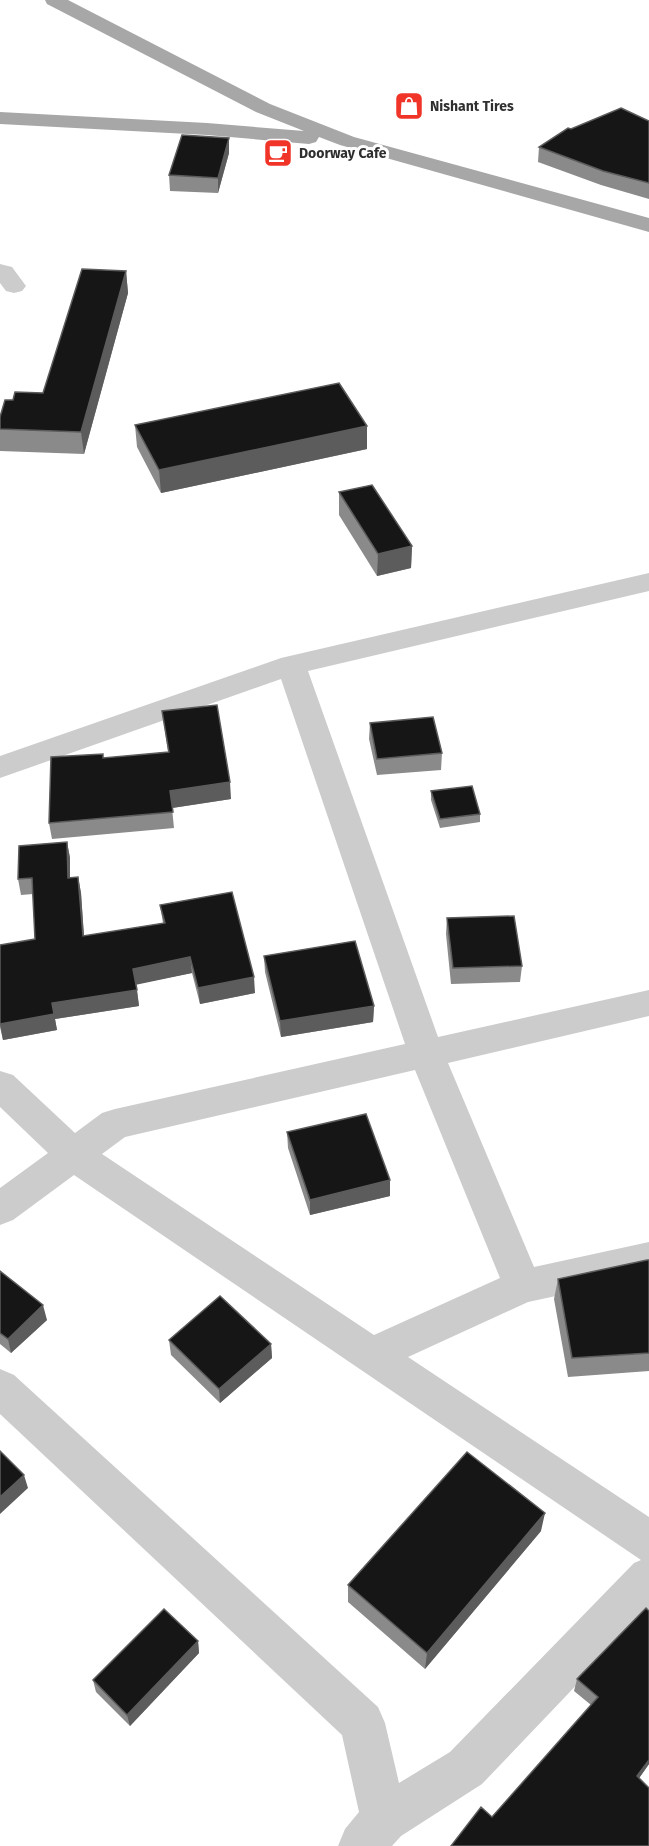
<svg xmlns="http://www.w3.org/2000/svg" width="649" height="1846" viewBox="0 0 649 1846" font-family="'Fira Sans',sans-serif">
<style>
.lines{fill:none;stroke-linecap:round;stroke-linejoin:round}
.minor{fill:#ccc;fill-rule:evenodd}
.major{fill:#a7a7a7;fill-rule:evenodd}
.wall{fill:#8a8a8a}
.shaded-wall{fill:#5c5c5c}
.building{fill:#161616;stroke:#5c5c5c;stroke-width:1.5}
.labels{text-anchor:middle;dominant-baseline:central;stroke-width:6;stroke-linejoin:round;paint-order:stroke}
.far-poi-label{font-size:14px;font-weight:bold;fill:#2f2f2f;stroke:#fff;text-anchor:start}
</style>
<rect width="100%" height="100%" fill="#fff"/>
<g class="lines">
<path class="minor" d="M 0,264 L 12,267 L 26,286 L 22,291 L 14,293 L 6,291 L 0,283 Z
M 649,573 L 649,591 L 308,671 L 438,1037 L 649,990 L 649,1016 L 448,1063 L 534,1267 L 649,1242 L 649,1276 L 528,1302 L 408,1357 L 649,1517 L 649,1609 L 482,1784 L 401,1836 L 392,1846 L 338,1846 L 345,1829 L 359,1812 L 342,1735 L 0,1414 L 0,1369 L 14,1375 L 378,1707 L 385,1723 L 399,1783 L 450,1752 L 634,1563 L 641,1560 L 74,1175 L 13,1220 L 0,1225 L 0,1188 L 48,1153 L 0,1107 L 0,1071 L 13,1075 L 75,1133 L 102,1113 L 115,1109 L 405,1044 L 281,679 L 0,778 L 0,756 L 281,658 ZM 415,1070 L 500,1278 L 374,1335 L 102,1154 L 125,1137 Z"/>
<path class="major" d="M 45,0 L 68,0 L 270,104 L 354,137 L 649,218 L 649,232 L 340,145 L 319,137 L 316,142 L 309,144 L 207,135 L 0,124 L 0,112 L 207,123 L 304,131 L 256,112 L 47,4 Z"/>
</g>
<path class="wall" d="M 649,121 L 649,199 L 601,185 L 538,162 L 539,147 L 571,129 Z
M 229,138 L 229,153 L 218,193 L 170,191 L 169,175 Z
M 126,271 L 128,293 L 84,454 L 0,451 L 0,417 L 13,400 L 43,393 Z
M 135,425 L 367,449 L 161,493 L 137,447 Z
M 339,492 L 412,546 L 411,568 L 377,576 L 339,515 Z
M 162,711 L 231,799 L 172,808 L 174,828 L 52,839 L 49,823 L 104,758 L 168,752 Z
M 370,723 L 442,753 L 441,770 L 377,775 L 369,739 Z
M 431,791 L 480,814 L 480,822 L 440,828 L 431,800 Z
M 67,842 L 70,858 L 70,878 L 78,877 L 81,893 L 84,936 L 163,923 L 160,905 L 255,993 L 200,1004 L 192,973 L 136,984 L 139,1006 L 55,1019 L 57,1030 L 3,1040 L 0,1027 L 0,945 L 35,939 L 33,894 L 21,895 L 18,879 Z
M 447,918 L 522,966 L 520,982 L 451,984 L 446,934 Z
M 264,956 L 374,1006 L 373,1022 L 281,1037 L 265,972 Z
M 287,1132 L 390,1180 L 390,1196 L 310,1215 L 288,1148 Z
M 649,1260 L 649,1371 L 568,1377 L 554,1299 L 558,1279 Z
M 0,1271 L 47,1320 L 11,1353 L 0,1344 Z
M 169,1340 L 271,1344 L 272,1358 L 220,1403 L 171,1355 Z
M 541,1531 L 425,1669 L 348,1602 L 348,1585 Z
M 649,1611 L 649,1764 L 639,1778 L 492,1817 L 591,1705 L 574,1691 L 577,1679 Z
M 198,1641 L 199,1653 L 130,1726 L 96,1692 L 93,1680 Z"/>
<path class="shaded-wall" d="M 229,138 L 229,153 L 218,193 L 218,178 Z
M 126,271 L 128,293 L 84,454 L 81,432 Z
M 367,426 L 367,449 L 161,493 L 159,470 Z
M 412,546 L 411,568 L 377,576 L 378,554 Z
M 230,782 L 231,799 L 172,808 L 170,791 Z
M 67,842 L 70,858 L 70,894 L 68,878 Z
M 78,877 L 81,893 L 85,952 L 83,936 Z
M 190,957 L 192,973 L 135,985 L 133,969 Z
M 254,977 L 255,993 L 200,1004 L 198,988 Z
M 137,990 L 139,1006 L 55,1019 L 57,1030 L 3,1040 L 0,1024 L 52,1003 Z
M 374,1006 L 373,1022 L 281,1037 L 280,1021 Z
M 390,1180 L 390,1196 L 310,1215 L 310,1200 Z
M 43,1305 L 47,1320 L 11,1353 L 8,1339 Z
M 271,1344 L 272,1358 L 220,1403 L 219,1389 Z
M 24,1475 L 28,1488 L 0,1514 L 0,1497 Z
M 545,1513 L 541,1531 L 425,1669 L 427,1653 Z
M 198,1641 L 199,1653 L 130,1726 L 127,1715 Z
M 649,1760 L 649,1764 L 633,1787 L 637,1776 Z"/>
<path class="building" d="M 621,108 L 649,121 L 649,183 L 603,171 L 539,147 L 568,128 L 571,129 Z
M 182,135 L 229,138 L 218,178 L 169,175 Z
M 82,269 L 126,271 L 81,432 L 0,429 L 0,417 L 5,400 L 13,400 L 15,392 L 43,393 Z
M 339,383 L 367,426 L 159,470 L 135,425 Z
M 372,485 L 412,546 L 378,554 L 339,492 Z
M 217,705 L 230,782 L 170,791 L 173,812 L 49,823 L 51,757 L 103,754 L 103,758 L 169,752 L 162,711 Z
M 433,717 L 442,753 L 377,759 L 370,723 Z
M 472,786 L 480,814 L 440,819 L 431,791 Z
M 67,842 L 68,878 L 78,877 L 83,936 L 165,923 L 160,905 L 232,892 L 254,977 L 198,988 L 190,957 L 133,969 L 137,990 L 52,1003 L 54,1014 L 0,1024 L 0,945 L 35,939 L 32,878 L 18,879 L 19,846 Z
M 514,916 L 522,966 L 453,968 L 447,918 Z
M 355,941 L 374,1006 L 280,1021 L 264,956 Z
M 366,1114 L 390,1180 L 310,1200 L 287,1132 Z
M 647,1260 L 649,1260 L 649,1353 L 572,1358 L 558,1279 Z
M 0,1271 L 43,1305 L 8,1339 L 0,1333 Z
M 220,1296 L 271,1344 L 219,1389 L 169,1340 Z
M 0,1451 L 24,1475 L 0,1497 Z
M 467,1452 L 545,1513 L 427,1653 L 348,1585 Z
M 646,1608 L 649,1611 L 649,1760 L 637,1776 L 649,1788 L 649,1846 L 451,1846 L 481,1807 L 492,1817 L 598,1697 L 577,1679 Z
M 164,1609 L 198,1641 L 127,1715 L 93,1680 Z"/>
<defs>
<g id="shop-square" transform="scale(1.5)"><rect x="-9" y="-9" width="18" height="18" rx="4" fill="#f03528" stroke="#fff"/><path d="M-5-2.5h2.3a2.7 3.5 0 0 1 5.4 0H5L5.5 6h-11ZM-1.5-2.5h3a1.5 2.3 0 0 0-3 0Z" fill="#fff"/></g>
<g id="cafe-square" transform="scale(1.5)"><rect x="-9" y="-9" width="18" height="18" rx="4" fill="#f03528" stroke="#fff"/><path d="M-5.5-4.5H6V0H3Q3 3.5 0 3.5H-2.5Q-5.5 3.5-5.5 0ZM3-3.2v2h1.7v-2ZM-6 4.5H4V6H-6Z" fill="#fff"/></g>
</defs>
<g fill-rule="evenodd">
<use href="#shop-square" x="409" y="106"/>
<use href="#cafe-square" x="278" y="153"/>
</g>
<g class="labels">
<g class="far-poi-label">
<text x="430" y="106">Nishant Tires</text>
<text x="299" y="153">Doorway Cafe</text>
</g>
</g>
</svg>
